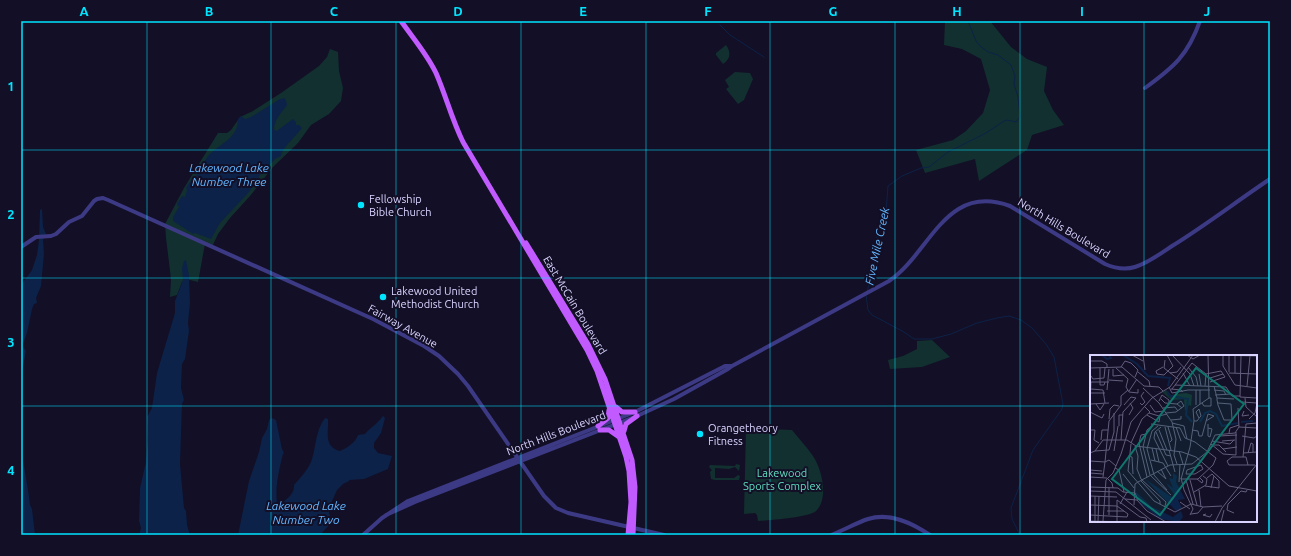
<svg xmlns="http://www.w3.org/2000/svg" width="1291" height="556" viewBox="0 0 1291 556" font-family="Ubuntu,sans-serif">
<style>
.green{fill:#12302f}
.water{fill:#0c2248}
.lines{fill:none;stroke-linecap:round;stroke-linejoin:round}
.stream{stroke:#0c2248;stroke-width:1}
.minor{stroke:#3d3a85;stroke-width:4}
.major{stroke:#c25bff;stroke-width:5}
.grid{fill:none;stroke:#00e5ff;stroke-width:1;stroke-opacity:0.55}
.poi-dot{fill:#00e5ff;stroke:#130f26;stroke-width:1.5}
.labels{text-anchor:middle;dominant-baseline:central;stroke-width:4;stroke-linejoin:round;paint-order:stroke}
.poi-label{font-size:11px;fill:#d9d4ff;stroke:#130f26;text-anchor:start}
.street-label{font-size:11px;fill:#d9d4ff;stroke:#130f26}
.park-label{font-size:11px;fill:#5fe0c0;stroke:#130f26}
.water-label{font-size:12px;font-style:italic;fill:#62b6ff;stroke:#130f26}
.inset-river{fill:none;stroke:#0c2248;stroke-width:2}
.inset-road{fill:none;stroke:#625e7d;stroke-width:1}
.view{fill:#0f766e;fill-opacity:0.15;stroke:#0f766e;stroke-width:2}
.inset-edge{fill:none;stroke:#d9d4ff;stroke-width:2}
.neatline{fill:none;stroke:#00e5ff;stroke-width:1.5}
.grid-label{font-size:13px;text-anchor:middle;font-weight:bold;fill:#00e5ff}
</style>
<rect width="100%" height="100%" fill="#130f26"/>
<path class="green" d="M 945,21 L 990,21 L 1011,47 L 1027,59 L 1047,67 L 1044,91 L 1053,110 L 1064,125 L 1032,135 L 1027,150 L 979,181 L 975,159 L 925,173 L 916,150 L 953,140 L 966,131 L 983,113 L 990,90 L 981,59 L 962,49 L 944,45 Z
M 726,45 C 731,52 731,59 723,64 L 716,55 L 716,53 Z
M 330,49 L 338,52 L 339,71 L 343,88 L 341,101 L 329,114 L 311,125 L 298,143 L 273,167 L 250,196 L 230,218 L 218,234 L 212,247 L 205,244 L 198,282 L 190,280 L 182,282 L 177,295 L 170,297 L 171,279 L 166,238 L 165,224 L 184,188 L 218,133 L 227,133 L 231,130 L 240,117 L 253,111 L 281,93 L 319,66 L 327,57 Z
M 735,72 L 750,73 L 753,79 L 744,100 L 738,104 L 726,89 L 729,87 L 725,80 Z
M 932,340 L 950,357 L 922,367 L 890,369 L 888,360 L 903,356 L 917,349 L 917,341 Z
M 746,428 L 792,430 C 799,439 807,447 813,456 C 822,469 829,499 816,511 C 807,518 770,520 758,521 L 757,515 L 755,513 L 744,514 Z
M 736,464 L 740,465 L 739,471 L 735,467 L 729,469 L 715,468 L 715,478 L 734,478 L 738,475 L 740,476 L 739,480 L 715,480 L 711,479 L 710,472 L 712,470 L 709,467 L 710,465 L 735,466 Z"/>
<path class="water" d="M 284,98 L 286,100 L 287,105 C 282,112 274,120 274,129 L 276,131 L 278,130 L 293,119 L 296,122 L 296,125 L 299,125 L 302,128 C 296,136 282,148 281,156 L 275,159 L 262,172 L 249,192 L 220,223 L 211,239 L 195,233 L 193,234 L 173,221 L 173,217 L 179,207 L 177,204 L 182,196 L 185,197 L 187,190 L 186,188 L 193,177 L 195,178 C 197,174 206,159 208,156 C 220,143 238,139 238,119 L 241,116 L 245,119 L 251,117 L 280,99 Z
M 42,209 L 43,227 L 46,234 L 43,240 L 44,254 L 41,286 L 36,298 L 37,303 L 34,304 L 32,309 L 27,333 L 23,344 L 23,347 L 26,351 L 21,377 L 21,285 L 32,270 L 37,255 L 39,240 L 40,210 Z
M 186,260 L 189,276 L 190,303 L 188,323 L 189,331 L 185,359 L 182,364 L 181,388 L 184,400 L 182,404 L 180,464 L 184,508 L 186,511 L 187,525 L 190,535 L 139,535 L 141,528 L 139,521 L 140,488 L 146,462 L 148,440 L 147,417 L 152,408 L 157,373 L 175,313 L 175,301 L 183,280 L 182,268 L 184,261 Z
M 383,416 L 385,418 L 381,433 L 374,443 L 374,448 L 378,453 L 392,456 L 388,469 L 364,479 L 349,480 L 349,481 L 343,484 L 337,490 L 329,508 L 329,513 L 332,520 L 331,523 L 320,535 L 238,535 L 249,481 L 259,452 L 262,438 L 267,429 L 269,420 L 272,418 L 276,420 L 282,449 L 284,453 L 283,454 C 279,470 275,486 277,503 L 280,504 C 286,500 295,494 294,485 C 300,478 309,469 312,459 C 316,446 316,429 325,418 L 328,419 C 329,431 323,447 340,451 C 347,448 356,442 358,435 L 365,434 C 370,428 377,424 383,416 Z
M 21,454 C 23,457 30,500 30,505 L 32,509 L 35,535 L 21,535 Z"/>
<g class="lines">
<path class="stream" d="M 720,25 L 730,35 L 764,57
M 867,292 L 876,257 L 877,234 L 886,213 L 888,186 L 902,176 L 921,168 L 929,167 L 948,152 L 986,133 L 1004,121 L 1007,120 L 1016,122 L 1020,117 L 1018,97 L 1014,84 L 1015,76 L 1011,65 L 998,55 L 988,52 L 980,46 L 976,41 L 968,21
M 866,295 L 868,310 L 872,315 L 904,332 L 914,339 L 932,339 L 951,334 L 977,323 L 997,318 L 1009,316 L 1021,320 L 1032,328 L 1046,344 L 1054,357 L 1063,404 L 1062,409 L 1033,450 L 1011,508 L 1012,519 L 1020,535"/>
<path class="minor" d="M 1145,88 C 1174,67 1188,55 1200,21
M 21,247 L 36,237 L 51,236 L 56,234 L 69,222 L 82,216 L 94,201 L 97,199 L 103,198 L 108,200 L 373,319 L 424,346 L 439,356 L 458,374 L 468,386 L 544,496 L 556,508 L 568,513 L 664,535
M 386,515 L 415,502 L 637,416 L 674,399 L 728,369 L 732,366 L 889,281 C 930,254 945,182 1010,206 L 1105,264 C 1114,268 1125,270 1135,267 C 1148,263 1160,254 1172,246 C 1206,225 1237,201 1270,179
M 363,535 L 382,518 L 408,501 L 635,412 L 725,366 L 731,366
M 831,535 C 844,530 856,523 868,519 C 890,512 912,523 930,535"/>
<path class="major" d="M 401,21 C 413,38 427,54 436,73 C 446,96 452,120 463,142 L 587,350 L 597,371 L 626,457 L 629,471 L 631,502 L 628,535
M 526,243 L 588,344 L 605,379 L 632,460 L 635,487 L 633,535
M 616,407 L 622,412 L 635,412
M 598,426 L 608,418 L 609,410
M 600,430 L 609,430 L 619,437
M 624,431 L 626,424 L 637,416"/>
</g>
<path class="grid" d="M 147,21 L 147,535M 271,21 L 271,535M 396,21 L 396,535M 521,21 L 521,535M 646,21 L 646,535M 770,21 L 770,535M 895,21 L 895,535M 1020,21 L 1020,535M 1144,21 L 1144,356M 21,150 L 1270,150M 21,278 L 1270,278M 21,406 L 1091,406M 1256,406 L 1270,406M 1144,521 L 1144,535"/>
<g class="poi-dot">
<circle cx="361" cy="205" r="4"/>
<circle cx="383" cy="297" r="4"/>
<circle cx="700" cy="434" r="4"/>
</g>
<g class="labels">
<g class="poi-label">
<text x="369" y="199">Fellowship<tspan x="369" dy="13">Bible Church</tspan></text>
<text x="391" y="291">Lakewood United<tspan x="391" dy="13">Methodist Church</tspan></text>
<text x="708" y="428">Orangetheory<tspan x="708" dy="13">Fitness</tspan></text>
</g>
<g class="street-label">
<text transform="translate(1064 228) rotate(31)">North Hills Boulevard</text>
<text transform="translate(575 305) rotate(59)">East McCain Boulevard</text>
<text transform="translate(403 326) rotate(29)">Fairway Avenue</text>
<text transform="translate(556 433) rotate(-21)">North Hills Boulevard</text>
</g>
<g class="park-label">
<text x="782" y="473">Lakewood<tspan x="782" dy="13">Sports Complex</tspan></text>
</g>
<g class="water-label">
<text x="229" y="167">Lakewood Lake<tspan x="229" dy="14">Number Three</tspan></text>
<text transform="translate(877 246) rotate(-78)">Five Mile Creek</text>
<text x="306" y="505">Lakewood Lake<tspan x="306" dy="14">Number Two</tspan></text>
</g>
</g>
<g transform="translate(1090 355)">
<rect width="167" height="167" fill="#130f26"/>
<path d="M 76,35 L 81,40 L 96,38 L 102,40 L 101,51 L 99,50 L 95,56 L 94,44 L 81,45 L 72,37 Z" fill="#12302f"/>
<path d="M 83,118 L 87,121 L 86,127 L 95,144 L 88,145 L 92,153 L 86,156 L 55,124 L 83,143 L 84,139 L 76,128 L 83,133 L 79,123 L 83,124 ZM 42,134 L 47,138 L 62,152 L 83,162 L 91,156 L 93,162 L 89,167 L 70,164 L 51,149 Z" fill="#0c2248"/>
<path class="inset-river" d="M 12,0 L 17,4 L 21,3 L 19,0M 33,0 L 47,9 L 58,21 L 80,23 L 78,31M 77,36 L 80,41 L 98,44 L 96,60 L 102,67M 110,67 L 115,58 L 120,56 L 126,59 L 132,71 L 148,68M 151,67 L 163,66"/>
<path class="inset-road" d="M 42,0 L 53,6M 53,0 L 55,15M 82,0 L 100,19 L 104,31M 97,0 L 103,4 L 110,0M 119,0 L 167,1M 133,1 L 133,11 L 145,30 L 167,33M 151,1 L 150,42 L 167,43M 75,5 L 74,13 L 88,24M 0,6 L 12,6 L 17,9 L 17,13M 102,8 L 116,19 L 131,16 L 135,22 L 120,27M 31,12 L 35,6 L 41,8 L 48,15 L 45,22M 73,12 L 66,16 L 67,19 L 74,20 L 83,11 L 77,0M 98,12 L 106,22 L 108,31M 0,13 L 32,12 L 54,31 L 69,32 L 73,36M 10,13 L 10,30 L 14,30 L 15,27M 26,13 L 38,24 L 36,32 L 39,37 L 48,38 L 48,34M 23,14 L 23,21 L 34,20M 48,17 L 59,26 L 60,31M 139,17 L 139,1M 80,18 L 87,17 L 91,12M 93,18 L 100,31M 139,18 L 167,19M 145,18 L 145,1M 109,19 L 111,31M 1,21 L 3,24 L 14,23 L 15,13M 120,23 L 133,19M 19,25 L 33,26M 85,30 L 136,32 L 142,41 L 150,41M 115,31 L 116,19M 124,31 L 127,43 L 144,44M 157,31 L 160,1M 79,32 L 82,38 L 98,35 L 120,35M 53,33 L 69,48 L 82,67 L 86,84 L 84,100 L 87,109M 1,34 L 13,35 L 15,48M 81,34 L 91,35 L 93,37M 82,34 L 102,8M 17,35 L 19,14M 124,35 L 134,36 L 136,40M 39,36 L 47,24M 1,38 L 15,38M 125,40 L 141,39M 127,43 L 127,45 L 128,50 L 134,65 L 142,65 L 141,49 L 128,48M 155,43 L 156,52 L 167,62M 71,44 L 75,48 L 87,49 L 92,53M 69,46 L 72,40 L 79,45 L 79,48M 152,47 L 167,48M 50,48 L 52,50 L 55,47 L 51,41 L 54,37M 112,48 L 114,51 L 121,51 L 121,43 L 119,43M 0,49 L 1,27 L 19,27M 0,49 L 19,48M 6,49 L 10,55 L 14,49M 110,49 L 110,35M 34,50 L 41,42 L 46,43M 60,50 L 65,57 L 74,56M 106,50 L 106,35M 73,53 L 85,52 L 88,56M 148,53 L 149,72M 154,56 L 152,61 L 159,60M 0,57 L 12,63 L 14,59M 59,58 L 69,61 L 77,59M 76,58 L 86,57 L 94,51 L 91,46 L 87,49M 39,60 L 43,53 L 40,48M 57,60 L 69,67 L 70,61M 19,64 L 20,54 L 24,50 L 29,51M 159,64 L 165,58 L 167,48M 81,65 L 91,64 L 91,61M 104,66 L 107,66 L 110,62 L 111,61 L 109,54 L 106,57 L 109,63M 82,68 L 94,71 L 97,84M 61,69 L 90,73 L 95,83 L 105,87 L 126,103 L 123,110 L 108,124 L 91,124M 118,69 L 118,81 L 120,82 L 122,74 L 118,73M 63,70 L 57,75 L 53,92 L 60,120 L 81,140M 29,71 L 29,60 L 33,60M 68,71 L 62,76 L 57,94 L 64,120 L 77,135M 71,72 L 65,77 L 64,83 L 78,111M 75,72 L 81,95M 78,72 L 82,85 L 80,87M 86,72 L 91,86M 149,72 L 167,73M 0,75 L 5,75 L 4,85 L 9,88M 69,75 L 77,95M 102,75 L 108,76 L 109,81 L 112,81 L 118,59 L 124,61 L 116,66M 66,77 L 76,100 L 81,101M 139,78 L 140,73 L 149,70M 56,79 L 51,80 L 49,88 L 57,122M 152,81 L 164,83 L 167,81M 11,85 L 12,75 L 18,75M 31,85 L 33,57 L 46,43M 127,85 L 129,81 L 147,80M 122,86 L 140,89 L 144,85M 132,86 L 145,85M 41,88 L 52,64 L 60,57 L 55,52M 41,89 L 38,116 L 64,146 L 85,157 L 101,149 L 113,152 L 132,151M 121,89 L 133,99 L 146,100 L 146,77M 124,90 L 129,90 L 136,97M 45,91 L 48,101 L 47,114 L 51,124 L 76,147 L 75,151M 62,93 L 65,106M 66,94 L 69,107M 133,94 L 147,92M 79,95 L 85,117M 5,96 L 19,95 L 24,77 L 24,58M 24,96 L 28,71M 89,96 L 93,109M 0,98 L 5,96 L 13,85 L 37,85 L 46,91 L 92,97 L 106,102 L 139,131 L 167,136M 153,98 L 167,97M 158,98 L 161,88 L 163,89 L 163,97M 38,101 L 42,102 L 43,119M 153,102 L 156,69 L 167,68M 61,105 L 73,108 L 81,121M 0,106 L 15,107M 15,107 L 19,66 L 31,50 L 31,41 L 38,35M 15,107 L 19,105 L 26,111M 111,110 L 113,114 L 105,119 L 96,119 L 97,115 ZM 158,110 L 156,102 L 142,102 L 137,106 L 139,110 L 165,110M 25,113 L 29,115 L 34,137M 0,115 L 12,116M 67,116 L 76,124 L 71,114M 0,118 L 13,119M 33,119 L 44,133M 0,122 L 17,123M 13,122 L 15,107M 17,123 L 22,128 L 23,133M 91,123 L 94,135 L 103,154 L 100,160M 91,124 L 100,92 L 104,66 L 103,54 L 119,43 L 118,0M 107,124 L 112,128 L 113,126 L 109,122M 96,125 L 103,149M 100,125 L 107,150M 51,126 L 70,146 L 70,149M 48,127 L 80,110 L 102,109 L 117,97 L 125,80 L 145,78 L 149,72M 89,127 L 90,109M 115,131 L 129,133 L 129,126 L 122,119 L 117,123M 0,132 L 28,133M 28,133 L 33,137 L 45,138 L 48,145M 121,133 L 124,121M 109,135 L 111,152M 0,136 L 26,137M 26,137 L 61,165M 104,137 L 116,130 L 117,124 L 113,121M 0,141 L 27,142M 35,144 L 47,145 L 57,156 L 76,167M 27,145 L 50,162 L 56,163 L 57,167M 90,147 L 100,154M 30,149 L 37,137M 0,150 L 27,151M 44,150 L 45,129 L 48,127M 0,154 L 0,140M 17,156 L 34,156M 144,158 L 137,155 L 138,149 L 151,136 L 156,137 L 157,135M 101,159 L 108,158 L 113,152M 116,159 L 113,160 L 120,162 L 122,159M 0,160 L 37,162 L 38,159 L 27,151M 19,160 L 19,132M 0,166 L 40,167M 5,166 L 5,141M 8,166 L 9,141M 13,166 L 16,125 L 23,118 L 31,99 L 41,67 L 62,43 L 80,32 L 103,0M 27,167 L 27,145M 125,167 L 132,153 L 167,109M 131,167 L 134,155"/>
<path class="view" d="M 106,13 L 154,49 L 70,160 L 22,124 Z"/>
<rect width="167" height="167" class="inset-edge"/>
</g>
<rect width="1291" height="556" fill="none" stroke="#130f26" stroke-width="44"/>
<rect x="22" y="22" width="1247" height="512" class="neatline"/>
<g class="grid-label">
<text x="84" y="16">A</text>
<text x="209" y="16">B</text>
<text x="334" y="16">C</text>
<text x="458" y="16">D</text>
<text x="583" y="16">E</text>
<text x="708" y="16">F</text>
<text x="833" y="16">G</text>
<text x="957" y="16">H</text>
<text x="1082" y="16">I</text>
<text x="1207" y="16">J</text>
<text x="11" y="91">1</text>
<text x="11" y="219">2</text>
<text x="11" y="347">3</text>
<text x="11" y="475">4</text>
</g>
</svg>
